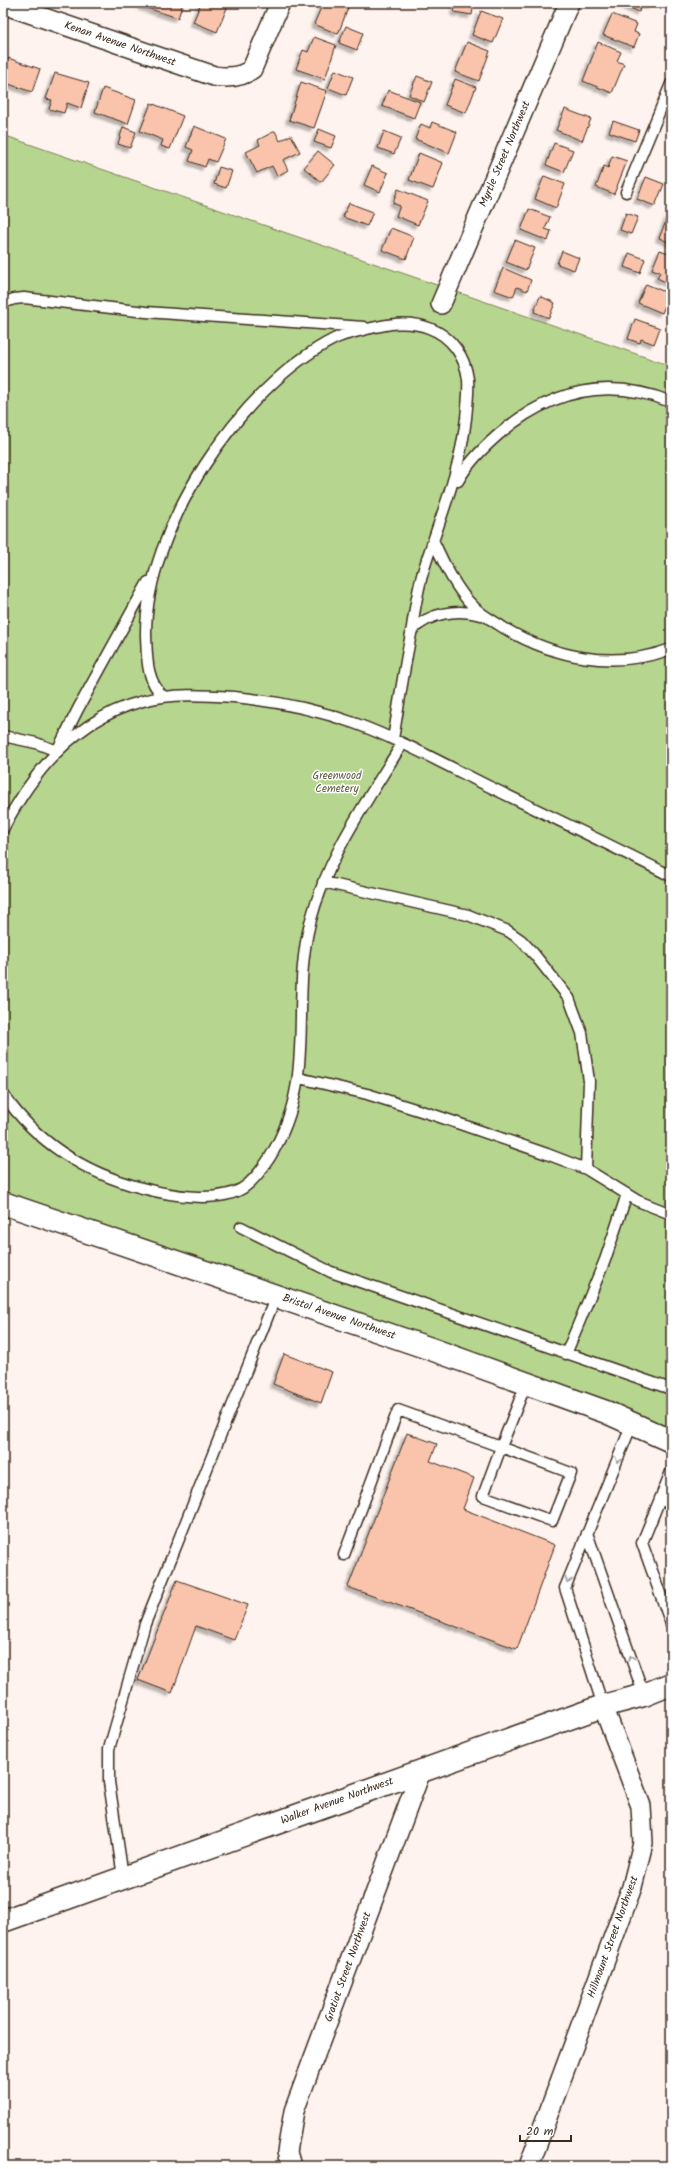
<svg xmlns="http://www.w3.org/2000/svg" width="674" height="2169" viewBox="0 0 674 2169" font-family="Kalam,sans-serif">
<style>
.green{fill:#b6d68f;stroke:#788056}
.building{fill:#fac4ac;stroke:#3b2a1e;filter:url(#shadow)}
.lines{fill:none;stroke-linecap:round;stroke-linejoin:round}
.lane-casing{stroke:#3b2a1e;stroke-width:13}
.street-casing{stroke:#3b2a1e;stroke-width:22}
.secondary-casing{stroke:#3b2a1e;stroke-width:25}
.lane{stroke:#fff;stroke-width:10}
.street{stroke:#fff;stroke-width:19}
.secondary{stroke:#fff;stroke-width:22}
.oneway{stroke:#a79f9a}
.labels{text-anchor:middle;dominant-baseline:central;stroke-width:3;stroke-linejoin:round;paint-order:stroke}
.street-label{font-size:11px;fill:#3b2a1e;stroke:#fff}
.park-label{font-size:11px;fill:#605e40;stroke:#fff}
</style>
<defs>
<filter id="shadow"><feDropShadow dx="-3.5" dy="3.5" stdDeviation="1" flood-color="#0004"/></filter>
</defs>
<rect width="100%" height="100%" fill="#fef3ee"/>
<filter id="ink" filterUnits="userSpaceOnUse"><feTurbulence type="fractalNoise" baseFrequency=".025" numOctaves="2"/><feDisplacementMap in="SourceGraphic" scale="8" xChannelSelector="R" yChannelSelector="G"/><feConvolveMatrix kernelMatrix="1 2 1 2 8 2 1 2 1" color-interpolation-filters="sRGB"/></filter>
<g filter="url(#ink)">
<path class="green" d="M 3,135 L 671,366 L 671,1435 L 3,1200 Z"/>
<path class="building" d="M 142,3 L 183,3 L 178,18 L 141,6 Z
M 201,3 L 229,3 L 217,32 L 193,22 Z
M 323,3 L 350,3 L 338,34 L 314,24 Z
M 456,3 L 474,3 L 472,15 L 454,12 Z
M 620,3 L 651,3 L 650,6 L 642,3 L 639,12 Z
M 481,11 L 503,19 L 493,43 L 472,35 Z
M 612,14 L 637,24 L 634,32 L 639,34 L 634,47 L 603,35 Z
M 346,26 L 363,33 L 357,50 L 339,43 Z
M 314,37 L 336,45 L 325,79 L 296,69 L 303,50 L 308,52 Z
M 467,42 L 490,51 L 479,81 L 455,72 Z
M 598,42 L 621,52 L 617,61 L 624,64 L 612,93 L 583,81 Z
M 8,58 L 40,69 L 32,92 L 3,82 L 3,71 Z
M 335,70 L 353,77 L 346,95 L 328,88 Z
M 55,73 L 89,83 L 81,108 L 67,103 L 64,113 L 49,109 L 52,100 L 46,99 Z
M 417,76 L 432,82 L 424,102 L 409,95 Z
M 455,79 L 476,87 L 466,113 L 445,105 Z
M 301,82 L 327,91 L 314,128 L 289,120 Z
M 103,88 L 136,100 L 128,124 L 95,112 Z
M 388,90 L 420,102 L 414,118 L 382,106 Z
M 151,103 L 183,116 L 170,149 L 161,146 L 163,140 L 140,131 Z
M 565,109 L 591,119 L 582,141 L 556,130 Z
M 613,121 L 639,130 L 635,141 L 609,132 Z
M 432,122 L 457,132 L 449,153 L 415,139 L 421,124 L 430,128 Z
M 194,126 L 226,139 L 216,162 L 208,159 L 205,167 L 189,161 L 193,150 L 186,147 Z
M 123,127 L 136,132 L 130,148 L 118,144 Z
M 319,129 L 336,136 L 331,148 L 314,142 Z
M 275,131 L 280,141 L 291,135 L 300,152 L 283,160 L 288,170 L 277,176 L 272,166 L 257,173 L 246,152 L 260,145 L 258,140 Z
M 384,131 L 401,138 L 394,154 L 378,148 Z
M 554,143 L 573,150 L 564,172 L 546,165 Z
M 318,151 L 335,165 L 321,182 L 304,168 Z
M 419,153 L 443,163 L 433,189 L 409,180 Z
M 612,156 L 627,161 L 614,194 L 596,187 L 604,166 L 608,168 Z
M 372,166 L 388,173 L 380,192 L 364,185 Z
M 219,167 L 232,171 L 226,188 L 214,184 Z
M 544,176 L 565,184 L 556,208 L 535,199 Z
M 646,177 L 664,184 L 655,206 L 637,199 Z
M 398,189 L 428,201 L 418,225 L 396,216 L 400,206 L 393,203 Z
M 349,203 L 373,212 L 367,226 L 343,217 Z
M 529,209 L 550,217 L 545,229 L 551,231 L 548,241 L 521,230 Z
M 626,213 L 638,217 L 631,234 L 620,230 Z
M 669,214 L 671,214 L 671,243 L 659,238 Z
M 391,228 L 414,237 L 406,259 L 382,250 Z
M 515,240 L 535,248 L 526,270 L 506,262 Z
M 660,250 L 671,254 L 671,276 L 668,283 L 657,278 L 660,272 L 652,269 Z
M 562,251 L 579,258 L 574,270 L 557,264 Z
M 629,253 L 645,259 L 640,273 L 624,267 Z
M 503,268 L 531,280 L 527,291 L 517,287 L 513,297 L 494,290 Z
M 646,284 L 670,294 L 662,313 L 638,303 Z
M 540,296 L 555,303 L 549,318 L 534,312 Z
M 635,319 L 660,328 L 654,344 L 641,339 L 640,343 L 628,339 Z
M 284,1354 L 332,1372 L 321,1403 L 273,1384 Z
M 407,1433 L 437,1444 L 430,1461 L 474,1478 L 463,1509 L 555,1545 L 517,1649 L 348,1587 Z
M 177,1580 L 248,1605 L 234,1640 L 196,1626 L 172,1693 L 138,1680 Z"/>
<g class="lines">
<g class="lane-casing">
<path id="lane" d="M 626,192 L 671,84
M 3,303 L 14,299 L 24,298 L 146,312 L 364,327
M 458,481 C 468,463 483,448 498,435 C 550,390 607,376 671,402
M 434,542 C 444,564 457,591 474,607 C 483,616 494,621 504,628 C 555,658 614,670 671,649
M 411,631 C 429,613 457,608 481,615
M 164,697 C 146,681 147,658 146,635 C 145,529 241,386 334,339 C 344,334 356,332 367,329 C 387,324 408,320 429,328 C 451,336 465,356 468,379 C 469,392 467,406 466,418 C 460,474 439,519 423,572 C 417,592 414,613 411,634 C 404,669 399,704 393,739
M 3,736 L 36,743 L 57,751 L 78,709 L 148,582
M 3,829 C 33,771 77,718 143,701 C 172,693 204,695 234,697 C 275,701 315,709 354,723 C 398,739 440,762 482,783 C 545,814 609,844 671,876
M 323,882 L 468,915 L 508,931 L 521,940 L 534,954 L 569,998 L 582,1033 L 589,1081 L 586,1169
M 299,1078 L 367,1094 L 437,1116 L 547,1154 L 586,1169 L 638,1201 L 671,1214
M 3,1094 C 36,1142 85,1173 142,1188 C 168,1195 218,1204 243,1188 C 254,1181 263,1168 270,1157 C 319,1077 289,1006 310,923 C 327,857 367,801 402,744
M 241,1227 L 331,1272 L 671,1389
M 566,1354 L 605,1260 L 627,1194
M 501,1447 L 571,1473 L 552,1521 L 483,1496 Z
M 671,1472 L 642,1543 L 671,1624
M 660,1499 L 671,1504
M 587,1533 L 644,1695
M 344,1555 L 398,1410 L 501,1447 L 526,1384
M 603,1706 L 565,1588 L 632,1424
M 123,1877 L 109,1782 L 109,1749 L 145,1624 L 276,1296"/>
</g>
<g class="street-casing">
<path id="street" d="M 3,4 L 214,76 C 227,78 241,78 252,69 L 280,3
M 441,304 L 569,3
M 291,2166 L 287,2152 L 294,2111 L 421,1771
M 529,2166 L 632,1887 L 643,1843 L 641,1806 L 603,1706"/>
</g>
<g class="secondary-casing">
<path id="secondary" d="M 3,1203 L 431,1349 L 606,1412 L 671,1441
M 3,1921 L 603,1706 L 644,1695 L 671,1684"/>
</g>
<use href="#lane" class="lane"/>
<use href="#street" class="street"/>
<use href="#secondary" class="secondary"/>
</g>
<defs><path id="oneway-chevron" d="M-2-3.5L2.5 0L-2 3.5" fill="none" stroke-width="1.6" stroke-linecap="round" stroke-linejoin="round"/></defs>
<g class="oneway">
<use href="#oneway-chevron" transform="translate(618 1460) rotate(112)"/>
<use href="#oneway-chevron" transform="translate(568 1580) rotate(112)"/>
<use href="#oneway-chevron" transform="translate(631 1658) rotate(-109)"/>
</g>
</g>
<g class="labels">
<g class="street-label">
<text transform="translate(120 44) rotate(19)">Kenan Avenue Northwest</text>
<text transform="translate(505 154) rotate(-67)">Myrtle Street Northwest</text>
<text transform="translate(339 1317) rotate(19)">Bristol Avenue Northwest</text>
<text transform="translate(337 1801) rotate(-20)">Walker Avenue Northwest</text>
<text transform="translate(613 1937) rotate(-70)">Hillmount Street Northwest</text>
<text transform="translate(348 1967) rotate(-70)">Gratiot Street Northwest</text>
</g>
<g class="park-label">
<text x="337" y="776">Greenwood<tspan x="337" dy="13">Cemetery</tspan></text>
</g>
</g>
<rect width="674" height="2169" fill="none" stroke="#fff" stroke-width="16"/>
<rect x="8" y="8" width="658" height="2153" fill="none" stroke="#3b2a1e" stroke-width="1.5" filter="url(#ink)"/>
<path d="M520 2135v6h51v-6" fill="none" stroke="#3b2a1e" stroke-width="2"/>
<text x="526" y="2135" font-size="12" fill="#3b2a1e" stroke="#ffffff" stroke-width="3" paint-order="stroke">20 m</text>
</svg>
